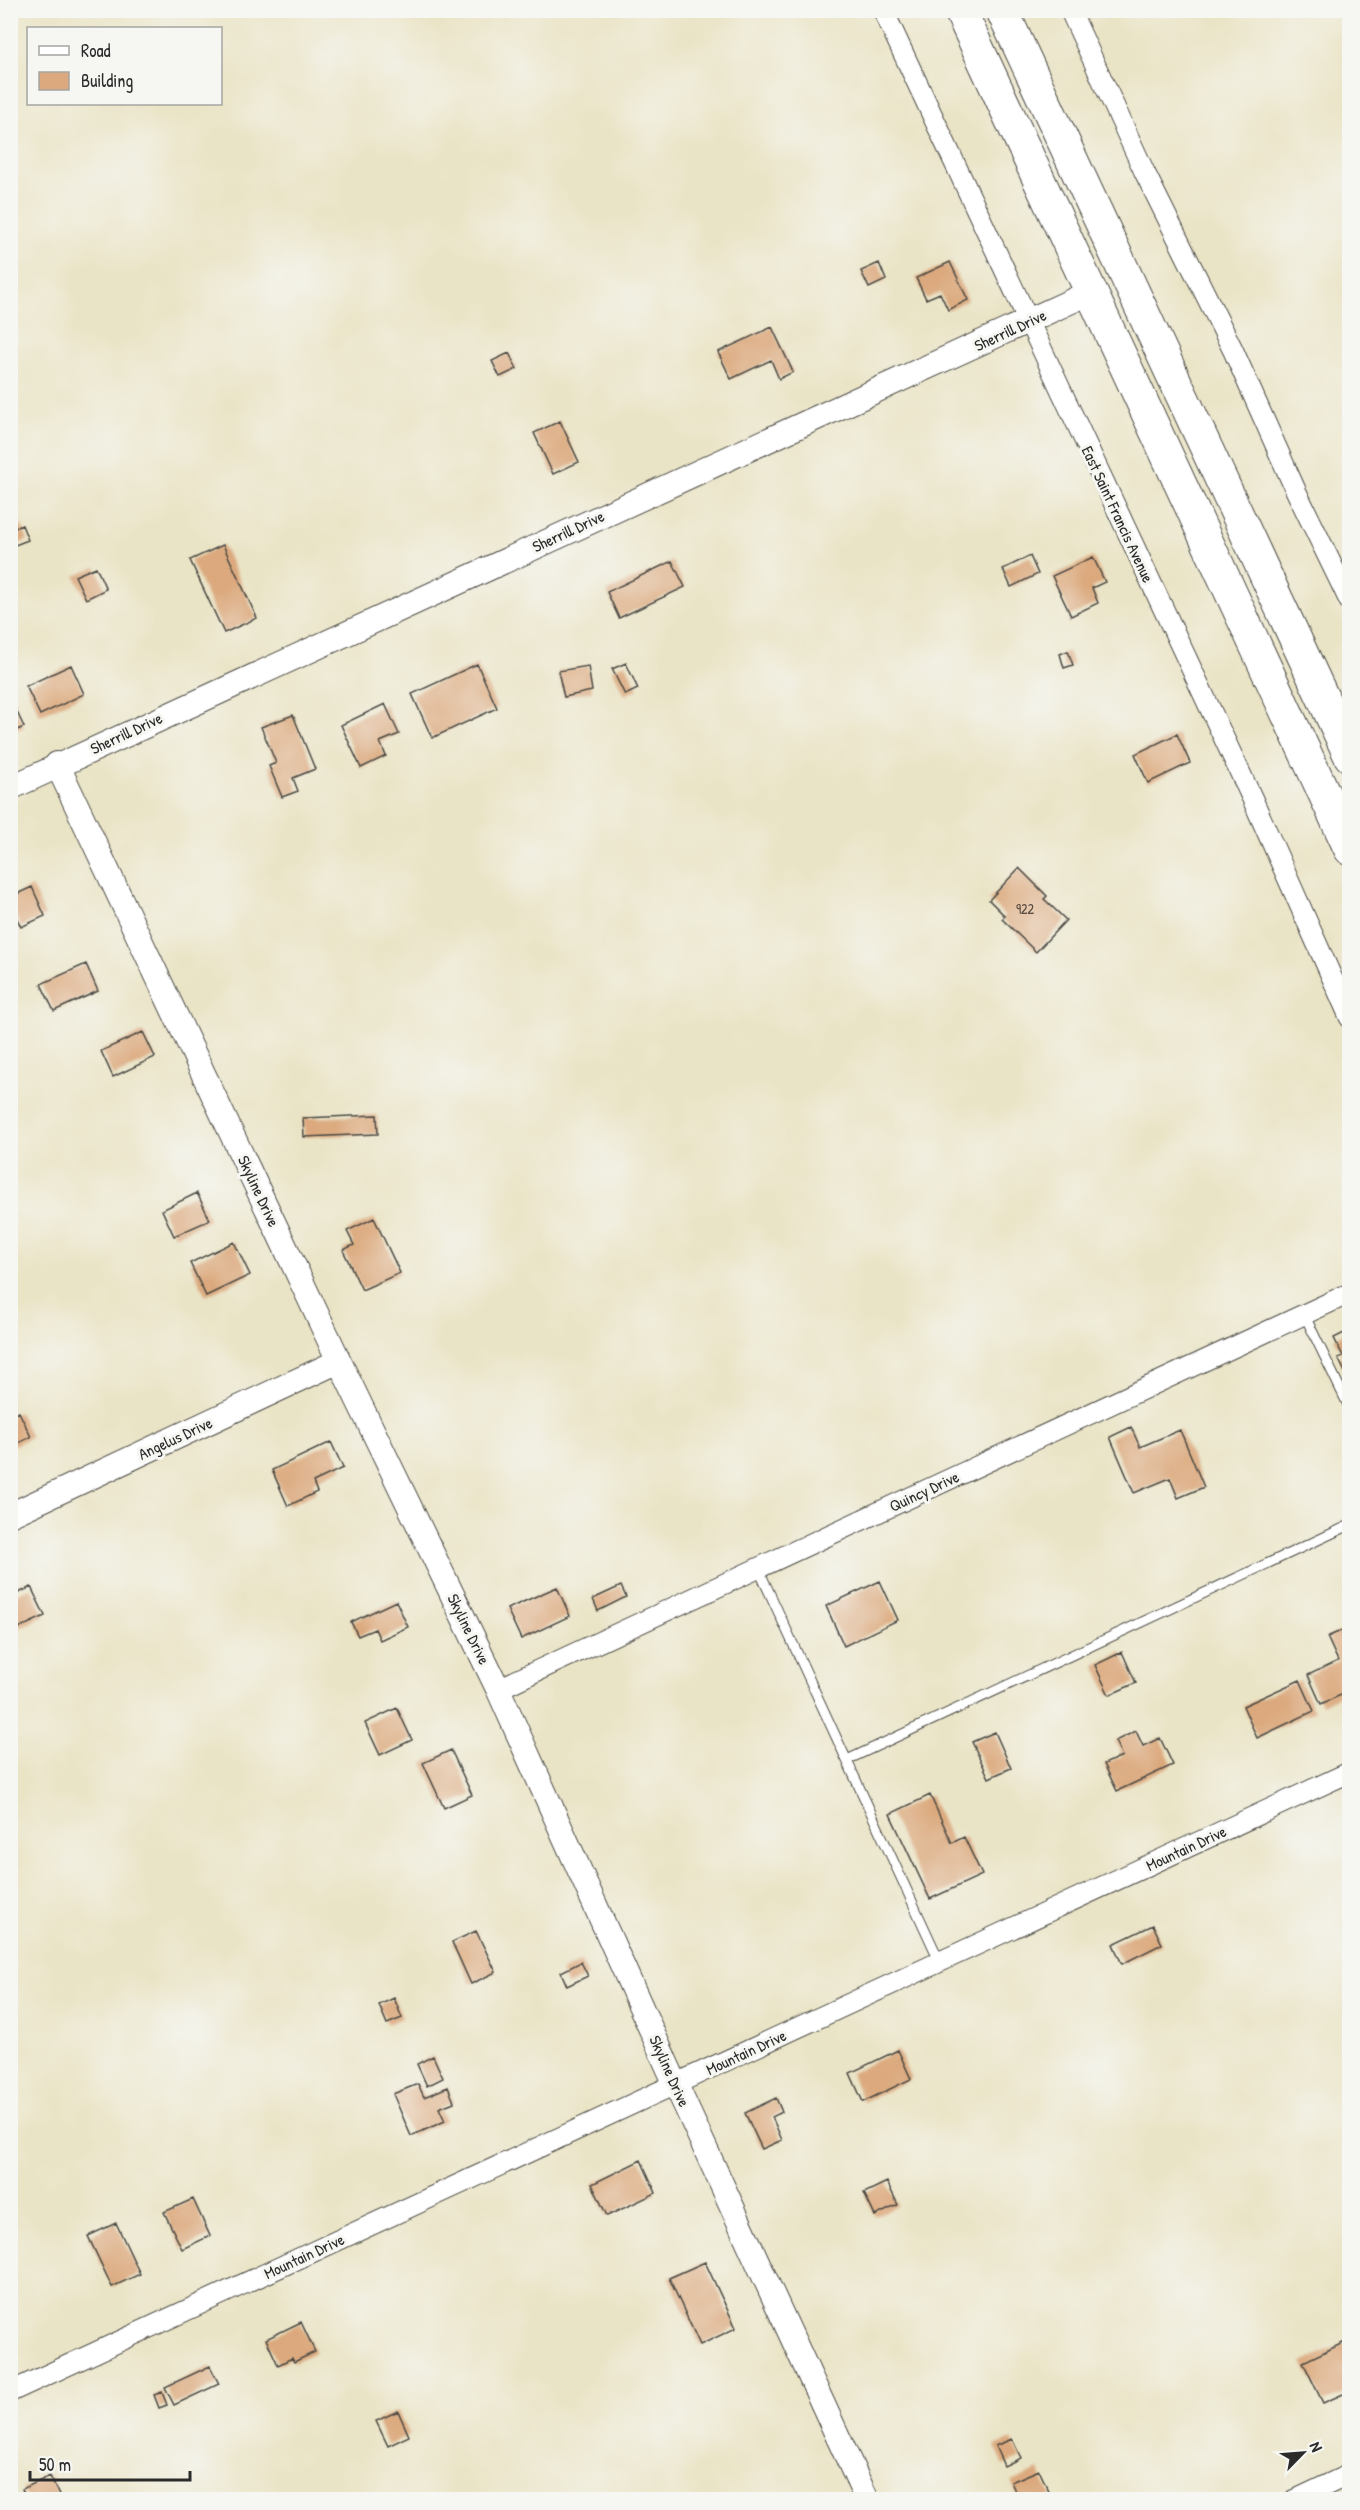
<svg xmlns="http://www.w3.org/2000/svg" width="1360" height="2510" viewBox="0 0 1360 2510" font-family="'Patrick Hand',sans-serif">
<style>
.building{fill:#dba97d}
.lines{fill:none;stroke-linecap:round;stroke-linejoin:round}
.service-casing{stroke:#484742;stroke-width:11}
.minor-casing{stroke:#484742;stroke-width:22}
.tertiary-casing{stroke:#484742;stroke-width:26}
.trunk-casing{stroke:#484742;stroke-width:34}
.service{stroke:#fff;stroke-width:9}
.minor{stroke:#fff;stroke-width:20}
.tertiary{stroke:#fff;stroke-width:24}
.trunk{stroke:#fff;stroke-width:32}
.labels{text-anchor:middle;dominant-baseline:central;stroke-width:6;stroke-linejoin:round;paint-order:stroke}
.number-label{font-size:14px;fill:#574a40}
.street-label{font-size:16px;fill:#2b2b2b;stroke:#f6f6f2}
</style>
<rect width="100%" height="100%" fill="#f6f6f2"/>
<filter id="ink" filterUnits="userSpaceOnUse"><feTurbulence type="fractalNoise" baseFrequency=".0167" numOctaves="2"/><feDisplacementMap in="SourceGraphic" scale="12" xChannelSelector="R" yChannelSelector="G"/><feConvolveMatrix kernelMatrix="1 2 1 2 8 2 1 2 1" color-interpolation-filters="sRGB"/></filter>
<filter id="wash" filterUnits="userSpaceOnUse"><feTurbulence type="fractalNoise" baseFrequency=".008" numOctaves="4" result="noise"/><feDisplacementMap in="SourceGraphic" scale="24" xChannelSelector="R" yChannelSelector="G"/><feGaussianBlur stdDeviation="1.35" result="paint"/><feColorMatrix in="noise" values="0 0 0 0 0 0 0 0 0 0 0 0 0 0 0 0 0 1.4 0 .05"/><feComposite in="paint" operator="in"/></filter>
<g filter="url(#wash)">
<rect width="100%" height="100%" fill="#eae4c6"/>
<g id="blocks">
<path class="building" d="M 950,262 L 968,300 L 948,310 L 940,293 L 926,299 L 916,278 Z
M 879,263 L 886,280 L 869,288 L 861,271 Z
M 772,327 L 793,372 L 779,379 L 771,360 L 731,379 L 718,352 Z
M 509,353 L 517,369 L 500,377 L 492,361 Z
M 560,421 L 579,462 L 553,474 L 534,433 Z
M 22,525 L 28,540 L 10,547 L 10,530 Z
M 223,545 L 257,618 L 224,633 L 190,560 Z
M 1030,556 L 1038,574 L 1011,587 L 1003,569 Z
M 1093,557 L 1105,582 L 1092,588 L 1098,603 L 1071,616 L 1052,576 Z
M 672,561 L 685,587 L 619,618 L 607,592 Z
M 96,567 L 106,589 L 86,599 L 75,576 Z
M 1068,651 L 1073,665 L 1064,668 L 1060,654 Z
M 626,663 L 638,689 L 625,695 L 612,669 Z
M 477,664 L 497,708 L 432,738 L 412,694 Z
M 71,665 L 84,694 L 40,715 L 26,686 Z
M 588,666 L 592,691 L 564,697 L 558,671 Z
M 10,697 L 24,727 L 10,733 Z
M 385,704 L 399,734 L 380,742 L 386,756 L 361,768 L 341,725 Z
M 293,715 L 315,769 L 293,778 L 298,791 L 282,797 L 269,766 L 276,763 L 261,727 Z
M 1177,734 L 1190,763 L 1148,783 L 1135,754 Z
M 1019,868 L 1047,896 L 1044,899 L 1066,920 L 1036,952 L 1002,919 L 1005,916 L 989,900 Z
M 32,887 L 45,916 L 21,927 L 10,904 L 10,897 Z
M 86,964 L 98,991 L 54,1011 L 41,984 Z
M 143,1032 L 155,1057 L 113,1077 L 101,1051 Z
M 377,1115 L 378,1134 L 304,1137 L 303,1118 Z
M 197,1193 L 210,1220 L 174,1236 L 162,1210 Z
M 374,1218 L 400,1273 L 362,1290 L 343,1250 L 354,1245 L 347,1231 Z
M 234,1242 L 250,1275 L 206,1296 L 190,1263 Z
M 1350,1330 L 1350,1382 L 1338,1358 L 1343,1356 L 1334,1338 Z
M 19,1412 L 31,1437 L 10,1447 L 10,1416 Z
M 1131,1427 L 1140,1447 L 1180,1430 L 1204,1487 L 1178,1498 L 1170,1478 L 1134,1493 L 1110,1437 Z
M 331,1442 L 343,1468 L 313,1482 L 317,1492 L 288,1506 L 272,1470 Z
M 880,1581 L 898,1620 L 844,1646 L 826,1606 Z
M 621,1586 L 626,1597 L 598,1611 L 593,1599 Z
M 31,1587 L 45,1616 L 15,1630 L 10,1620 L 10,1597 Z
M 557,1587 L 570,1616 L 521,1639 L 507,1609 Z
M 396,1601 L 408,1627 L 380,1640 L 375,1629 L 358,1636 L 351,1622 Z
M 1350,1627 L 1350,1691 L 1321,1704 L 1308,1675 L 1338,1661 L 1327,1637 Z
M 1122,1652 L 1136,1683 L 1109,1695 L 1095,1665 Z
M 1300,1680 L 1314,1711 L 1257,1738 L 1243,1706 Z
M 397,1708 L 412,1740 L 380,1755 L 365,1723 Z
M 1136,1731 L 1143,1746 L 1160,1738 L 1173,1765 L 1117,1791 L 1104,1764 L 1122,1756 L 1115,1741 Z
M 995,1732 L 1011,1768 L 989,1778 L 972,1742 Z
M 451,1750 L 472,1795 L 444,1808 L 423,1763 Z
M 930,1795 L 952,1843 L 964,1837 L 982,1875 L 930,1899 L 890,1814 Z
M 1153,1925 L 1162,1944 L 1122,1964 L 1113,1944 Z
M 476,1931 L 496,1972 L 471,1984 L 452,1942 Z
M 581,1962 L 588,1976 L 567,1986 L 561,1972 Z
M 394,1998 L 402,2018 L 387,2024 L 379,2005 Z
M 898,2050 L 911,2079 L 863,2102 L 850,2073 Z
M 433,2056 L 443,2078 L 427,2086 L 417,2064 Z
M 418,2084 L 424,2097 L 448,2087 L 454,2102 L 439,2108 L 445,2121 L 411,2136 L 393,2094 Z
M 776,2098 L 782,2112 L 772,2117 L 782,2140 L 762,2149 L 745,2113 Z
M 641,2160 L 656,2193 L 607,2216 L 592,2184 Z
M 887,2182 L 898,2205 L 875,2216 L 864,2193 Z
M 193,2199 L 210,2236 L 182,2249 L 164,2212 Z
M 116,2223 L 140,2274 L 112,2287 L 88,2236 Z
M 705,2262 L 736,2328 L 700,2345 L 669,2278 Z
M 301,2322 L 315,2352 L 294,2362 L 292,2358 L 278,2365 L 266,2339 Z
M 1345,2342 L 1350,2351 L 1350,2391 L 1323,2403 L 1303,2362 Z
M 210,2366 L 219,2384 L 174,2405 L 165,2387 Z
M 162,2392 L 167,2405 L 159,2408 L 154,2395 Z
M 398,2411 L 409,2436 L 388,2446 L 376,2421 Z
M 1012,2439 L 1021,2458 L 1004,2466 L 995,2446 Z
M 1039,2470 L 1051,2496 L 1043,2500 L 1019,2500 L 1011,2482 Z
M 50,2476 L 61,2500 L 27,2500 L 22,2489 Z"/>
</g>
</g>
<g filter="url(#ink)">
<use href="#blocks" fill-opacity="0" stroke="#484742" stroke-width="1.5"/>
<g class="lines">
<g class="service-casing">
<path id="service" d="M 1304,1314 L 1350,1409
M 758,1568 L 940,1962
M 847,1760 L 1350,1525"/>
</g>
<g class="minor-casing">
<path id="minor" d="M 883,10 L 1252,798 L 1350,1018
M 1070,10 L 1145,173 L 1233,350 L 1296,491 L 1350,602
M 498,1689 L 1350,1293
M 10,2392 L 1350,1772
M 1295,2500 L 1350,2474"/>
</g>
<g class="tertiary-casing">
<path id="tertiary" d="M 57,764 L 339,1361 L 498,1689 L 676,2085 L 867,2500
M 10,788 L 1091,292
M 10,1515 L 339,1361"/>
</g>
<g class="trunk-casing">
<path id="trunk" d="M 960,10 L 1350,849
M 1002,10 L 1350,756"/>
</g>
<use href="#service" class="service"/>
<use href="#minor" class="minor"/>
<use href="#tertiary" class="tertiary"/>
<use href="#trunk" class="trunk"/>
</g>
</g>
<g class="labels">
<g class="number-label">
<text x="1025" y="908">922</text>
</g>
<g class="street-label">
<text transform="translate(1010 330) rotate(-25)">Sherrill Drive</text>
<text transform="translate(1118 514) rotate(65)">East Saint Francis Avenue</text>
<text transform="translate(568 531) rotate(-25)">Sherrill Drive</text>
<text transform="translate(126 733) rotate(-25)">Sherrill Drive</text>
<text transform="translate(259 1191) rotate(65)">Skyline Drive</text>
<text transform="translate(175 1438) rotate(-25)">Angelus Drive</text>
<text transform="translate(924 1491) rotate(-25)">Quincy Drive</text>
<text transform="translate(469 1629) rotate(64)">Skyline Drive</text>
<text transform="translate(1186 1848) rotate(-25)">Mountain Drive</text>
<text transform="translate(746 2052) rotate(-25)">Mountain Drive</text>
<text transform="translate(670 2071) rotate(66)">Skyline Drive</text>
<text transform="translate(304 2256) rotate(-25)">Mountain Drive</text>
</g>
</g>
<rect width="1360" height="2510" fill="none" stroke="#f6f6f2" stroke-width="36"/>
<rect x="27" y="27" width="195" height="78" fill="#f6f6f2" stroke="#a5a5a2" stroke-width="1.5"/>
<rect x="39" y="46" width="30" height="9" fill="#ffffff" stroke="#a5a5a2" stroke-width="1.5"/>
<text x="81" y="57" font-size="18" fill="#2b2b2b">Road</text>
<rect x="39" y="72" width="30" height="18" fill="#dba97d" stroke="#a5a5a2" stroke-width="1.5"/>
<text x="81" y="87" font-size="18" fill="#2b2b2b">Building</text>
<g transform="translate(1303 2453) rotate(65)" stroke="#f6f6f2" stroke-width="4.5" paint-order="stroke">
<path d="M0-4.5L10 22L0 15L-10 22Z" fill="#2b2b2b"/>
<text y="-9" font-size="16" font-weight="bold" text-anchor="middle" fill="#2b2b2b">N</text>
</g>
<path d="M30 2471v9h160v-9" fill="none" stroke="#2b2b2b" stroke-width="3"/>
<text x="39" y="2471" font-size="18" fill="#2b2b2b" stroke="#f6f6f2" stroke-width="4.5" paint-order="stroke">50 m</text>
</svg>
